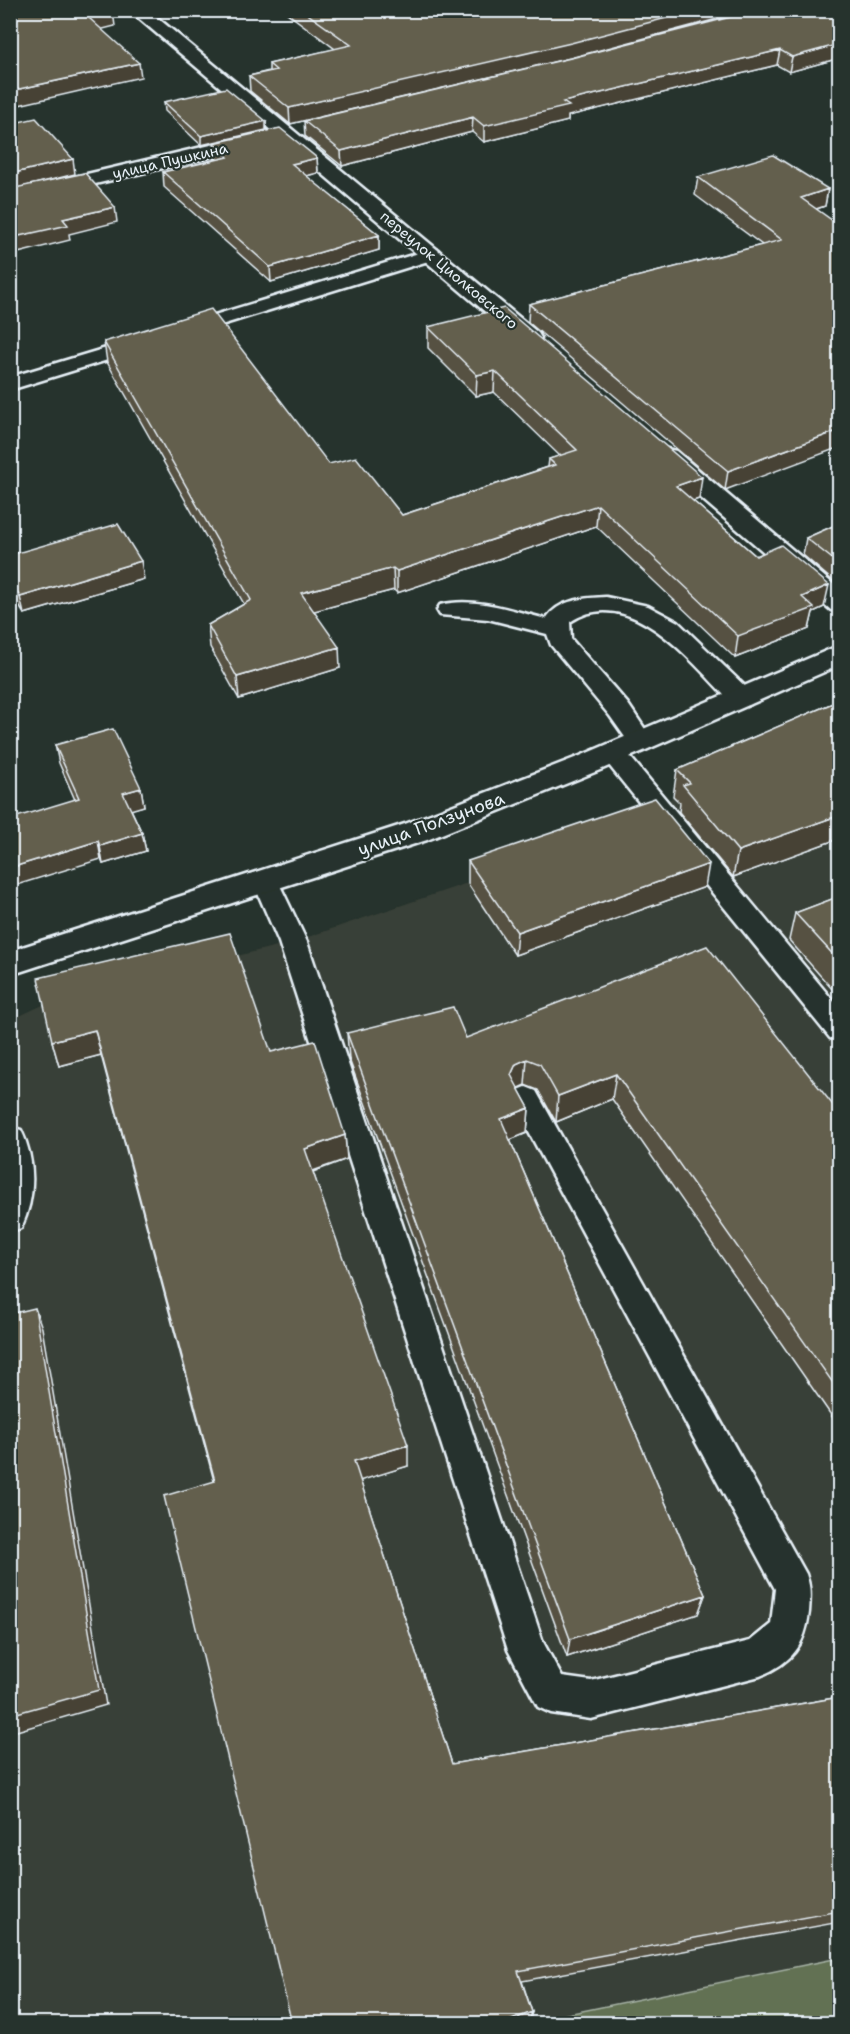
<svg xmlns="http://www.w3.org/2000/svg" width="850" height="2034" viewBox="0 0 850 2034" font-family="'Shantell Sans',sans-serif">
<style>
.built{fill:#394037}
.green{fill:#627152;stroke:#a5b1a5;stroke-width:1.5}
.lines{fill:none;stroke-linecap:round;stroke-linejoin:round}
.lane-casing{stroke:#e8f1f8;stroke-width:5}
.street-casing{stroke:#e8f1f8;stroke-width:5}
.lane{fill:#26332d;fill-rule:evenodd}
.street{fill:#26332d;fill-rule:evenodd}
.wall{fill:#565142;stroke:#e8f1f8;stroke-width:1.5}
.shaded-wall{fill:#464236;stroke:#e8f1f8;stroke-width:1.5}
.building{fill:#645e4d;stroke:#e8f1f8;stroke-width:1.5}
.labels{text-anchor:middle;dominant-baseline:central;stroke-width:4.5;stroke-linejoin:round;paint-order:stroke}
.far-street-label{font-size:15px;fill:#e8f1f8;stroke:#26332d}
.street-label{font-size:18px;fill:#e8f1f8;stroke:#26332d}
</style>
<rect width="100%" height="100%" fill="#26332d"/>
<filter id="ink" filterUnits="userSpaceOnUse"><feTurbulence type="fractalNoise" baseFrequency=".0167" numOctaves="2"/><feDisplacementMap in="SourceGraphic" scale="12" xChannelSelector="R" yChannelSelector="G"/><feConvolveMatrix kernelMatrix="1 2 1 2 8 2 1 2 1" color-interpolation-filters="sRGB"/></filter>
<g filter="url(#ink)">
<path class="built" d="M 839,724 L 839,1958 L 525,2023 L 11,2024 L 11,1020 L 45,1004 L 293,942 L 651,821 L 673,796 Z"/>
<path class="green" d="M 839,1958 L 839,2023 L 525,2023 L 529,2022 Z"/>
<g class="lines">
<g class="lane-casing">
<path id="lane" d="M 432,249 L 438,250 L 441,254 L 438,258 L 189,335 L 175,335 L 172,331 L 175,327 Z
M 143,337 L 150,339 L 153,343 L 150,347 L 10,390 L 10,377 Z
M 606,597 L 648,606 L 678,622 L 751,692 L 754,698 L 751,704 L 742,706 L 733,704 C 694,665 631,581 570,622 L 571,639 L 628,704 L 653,741 L 650,747 L 641,749 L 632,747 L 610,716 L 551,645 L 547,634 L 488,619 L 440,615 L 437,610 L 440,605 C 474,596 514,611 546,619 C 559,599 585,598 606,597 Z
M 613,745 L 622,747 L 840,1009 L 840,1041 L 830,1038 L 604,759 L 601,753 L 604,747 Z
M 266,872 L 275,875 L 307,942 L 543,1642 L 562,1677 L 591,1681 L 750,1641 L 771,1624 L 775,1589 L 511,1099 L 516,1091 L 526,1087 L 536,1091 L 806,1574 C 811,1588 810,1597 809,1612 C 805,1646 792,1662 760,1676 L 591,1719 L 551,1713 L 538,1707 L 508,1650 L 279,942 L 253,882 L 257,875 Z
M 10,1127 L 21,1130 C 36,1161 36,1197 21,1228 L 10,1232 Z"/>
</g>
<g class="street-casing">
<path id="street" d="M 129,10 L 148,10 L 538,333 L 541,338 L 538,343 L 530,345 L 522,343 Z
M 258,134 L 265,136 L 268,140 L 265,144 L 10,204 L 10,192 Z
M 667,449 L 676,451 L 840,590 L 840,612 L 831,610 L 658,461 L 655,456 L 658,451 Z
M 840,645 L 840,665 L 600,770 L 427,840 L 10,975 L 10,951 L 405,824 L 580,756 Z"/>
</g>
<use href="#lane" class="lane"/>
<use href="#street" class="street"/>
</g>
<path class="wall" d="M 283,10 L 751,10 L 570,58 L 290,124 L 250,91 L 249,76 L 269,71 L 269,64 L 335,49 Z
M 840,10 L 840,58 L 789,72 L 777,65 L 568,116 L 568,121 L 484,142 L 472,132 L 342,166 L 305,136 L 304,121 L 575,57 Z
M 164,102 L 266,121 L 266,130 L 201,145 L 165,111 Z
M 214,143 L 317,158 L 318,173 L 306,176 L 379,235 L 379,250 L 271,282 L 164,187 L 163,172 L 217,159 L 215,158 Z
M 698,177 L 828,189 L 825,206 L 817,209 L 725,490 L 528,322 L 529,304 L 762,245 L 695,195 Z
M 428,327 L 699,499 L 693,501 L 756,556 L 824,607 L 813,612 L 809,629 L 735,658 L 596,526 L 397,593 L 394,590 L 314,611 L 340,668 L 239,699 L 210,647 L 208,625 L 244,604 L 107,362 L 104,342 L 329,464 L 402,515 L 548,467 L 549,459 L 560,456 L 494,392 L 476,396 L 428,348 Z
M 840,523 L 840,587 L 803,555 L 806,538 Z
M 10,555 L 144,579 L 24,614 L 10,591 Z
M 840,700 L 840,852 L 835,840 L 733,877 L 679,812 L 680,803 L 673,796 L 677,770 Z
M 55,745 L 141,788 L 144,806 L 131,809 L 142,833 L 146,851 L 103,864 L 59,763 Z
M 468,861 L 705,887 L 515,955 L 468,884 Z
M 840,896 L 840,998 L 789,940 L 795,913 Z
M 347,1033 L 466,1038 L 840,1114 L 840,1428 L 612,1099 L 556,1122 L 538,1090 L 525,1085 L 518,1088 L 529,1108 L 527,1133 L 510,1140 L 705,1595 L 698,1614 L 567,1657 L 349,1059 Z
M 52,1041 L 271,1052 L 345,1135 L 347,1159 L 313,1172 L 408,1466 L 360,1480 L 452,1764 L 840,1697 L 840,1922 L 522,1981 L 532,2012 L 529,2022 L 525,2024 L 292,2024 L 214,1481 L 101,1055 L 59,1066 Z"/>
<path class="shaded-wall" d="M 697,10 L 751,10 L 570,58 L 290,124 L 289,108 Z
M 113,12 L 115,26 L 91,32 L 89,18 Z
M 840,44 L 840,58 L 789,72 L 792,57 Z
M 780,50 L 777,65 L 568,116 L 568,121 L 484,142 L 484,126 L 563,102 Z
M 139,63 L 141,77 L 10,107 L 10,91 Z
M 473,117 L 472,132 L 342,166 L 341,151 Z
M 266,121 L 266,130 L 201,145 L 201,136 Z
M 317,158 L 318,173 L 293,179 L 292,164 Z
M 73,159 L 75,174 L 10,190 L 10,174 Z
M 828,189 L 825,206 L 798,215 L 801,198 Z
M 115,207 L 117,222 L 69,234 L 70,240 L 10,255 L 10,238 L 63,219 Z
M 379,235 L 379,250 L 271,282 L 270,267 Z
M 495,371 L 494,392 L 476,396 L 477,375 Z
M 840,430 L 840,447 L 725,490 L 728,471 Z
M 702,477 L 699,499 L 673,507 L 676,486 Z
M 598,505 L 596,526 L 397,593 L 397,571 Z
M 141,561 L 144,579 L 24,614 L 20,597 Z
M 393,568 L 394,590 L 303,614 L 301,593 Z
M 829,585 L 824,607 L 813,612 L 809,629 L 735,658 L 738,636 L 802,597 Z
M 339,647 L 340,668 L 239,699 L 237,677 Z
M 141,788 L 144,806 L 127,811 L 123,793 Z
M 840,815 L 840,823 L 835,840 L 733,877 L 738,851 Z
M 142,833 L 146,851 L 103,864 L 100,846 Z
M 98,841 L 101,859 L 10,887 L 10,868 Z
M 709,864 L 705,887 L 515,955 L 517,932 Z
M 95,1030 L 101,1055 L 59,1066 L 52,1041 Z
M 527,1059 L 525,1085 L 514,1090 L 511,1075 L 516,1064 Z
M 616,1074 L 612,1099 L 556,1122 L 558,1096 Z
M 529,1108 L 527,1133 L 500,1144 L 501,1119 Z
M 345,1135 L 347,1159 L 307,1173 L 305,1149 Z
M 35,1308 L 42,1328 L 106,1705 L 10,1733 L 10,1715 Z
M 408,1445 L 408,1466 L 356,1482 L 354,1461 Z
M 705,1595 L 698,1614 L 567,1657 L 570,1639 Z
M 532,2012 L 529,2022 L 525,2024 L 501,2024 Z"/>
<path class="building" d="M 10,10 L 111,10 L 113,12 L 89,18 L 139,63 L 10,91 Z
M 302,10 L 697,10 L 571,43 L 289,108 L 249,76 L 276,70 L 269,64 L 351,45 Z
M 758,10 L 840,10 L 840,44 L 792,57 L 780,50 L 563,102 L 569,106 L 484,126 L 473,117 L 341,151 L 304,121 L 575,57 Z
M 226,88 L 266,121 L 201,136 L 164,102 Z
M 36,118 L 73,159 L 10,174 L 10,124 Z
M 280,128 L 317,158 L 292,164 L 379,235 L 270,267 L 163,172 L 228,157 L 214,143 Z
M 773,155 L 828,189 L 801,198 L 840,226 L 840,430 L 728,471 L 529,304 L 782,240 L 698,177 Z
M 85,173 L 115,207 L 63,219 L 68,225 L 10,238 L 10,189 Z
M 504,308 L 702,477 L 676,486 L 756,556 L 781,545 L 829,585 L 802,597 L 814,608 L 738,636 L 598,505 L 397,571 L 393,568 L 301,593 L 339,647 L 237,677 L 208,625 L 251,600 L 104,342 L 211,309 L 329,464 L 356,457 L 402,515 L 555,465 L 549,459 L 577,450 L 495,371 L 477,375 L 428,327 Z
M 840,523 L 840,565 L 806,538 Z
M 118,524 L 141,561 L 20,597 L 10,580 L 10,555 Z
M 840,700 L 840,815 L 738,851 L 683,785 L 690,783 L 677,770 Z
M 113,729 L 141,788 L 123,793 L 142,833 L 100,846 L 98,841 L 10,868 L 10,819 L 79,798 L 55,745 Z
M 655,798 L 709,864 L 517,932 L 468,861 Z
M 840,896 L 840,962 L 795,913 Z
M 230,933 L 271,1052 L 315,1041 L 345,1135 L 305,1149 L 408,1445 L 354,1461 L 452,1764 L 840,1697 L 840,1911 L 518,1971 L 532,2012 L 501,2024 L 292,2024 L 164,1496 L 215,1481 L 95,1030 L 52,1041 L 38,978 Z
M 707,946 L 840,1114 L 840,1393 L 616,1074 L 558,1096 L 540,1064 L 527,1059 L 516,1064 L 511,1075 L 529,1108 L 501,1119 L 705,1595 L 570,1639 L 347,1033 L 453,1007 L 466,1038 Z
M 35,1308 L 99,1690 L 10,1715 L 10,1314 Z"/>
</g>
<g class="labels">
<g class="far-street-label">
<text transform="translate(170 161) rotate(-13)">улица Пушкина</text>
<text transform="translate(449 270) rotate(40)">переулок Циолковского</text>
</g>
<g class="street-label">
<text transform="translate(431 824) rotate(-20)">улица Ползунова</text>
</g>
</g>
<rect width="850" height="2034" fill="none" stroke="#26332d" stroke-width="36"/>
<rect x="18" y="18" width="814" height="1998" fill="none" stroke="#e8f1f8" stroke-width="2" filter="url(#ink)"/>
</svg>
